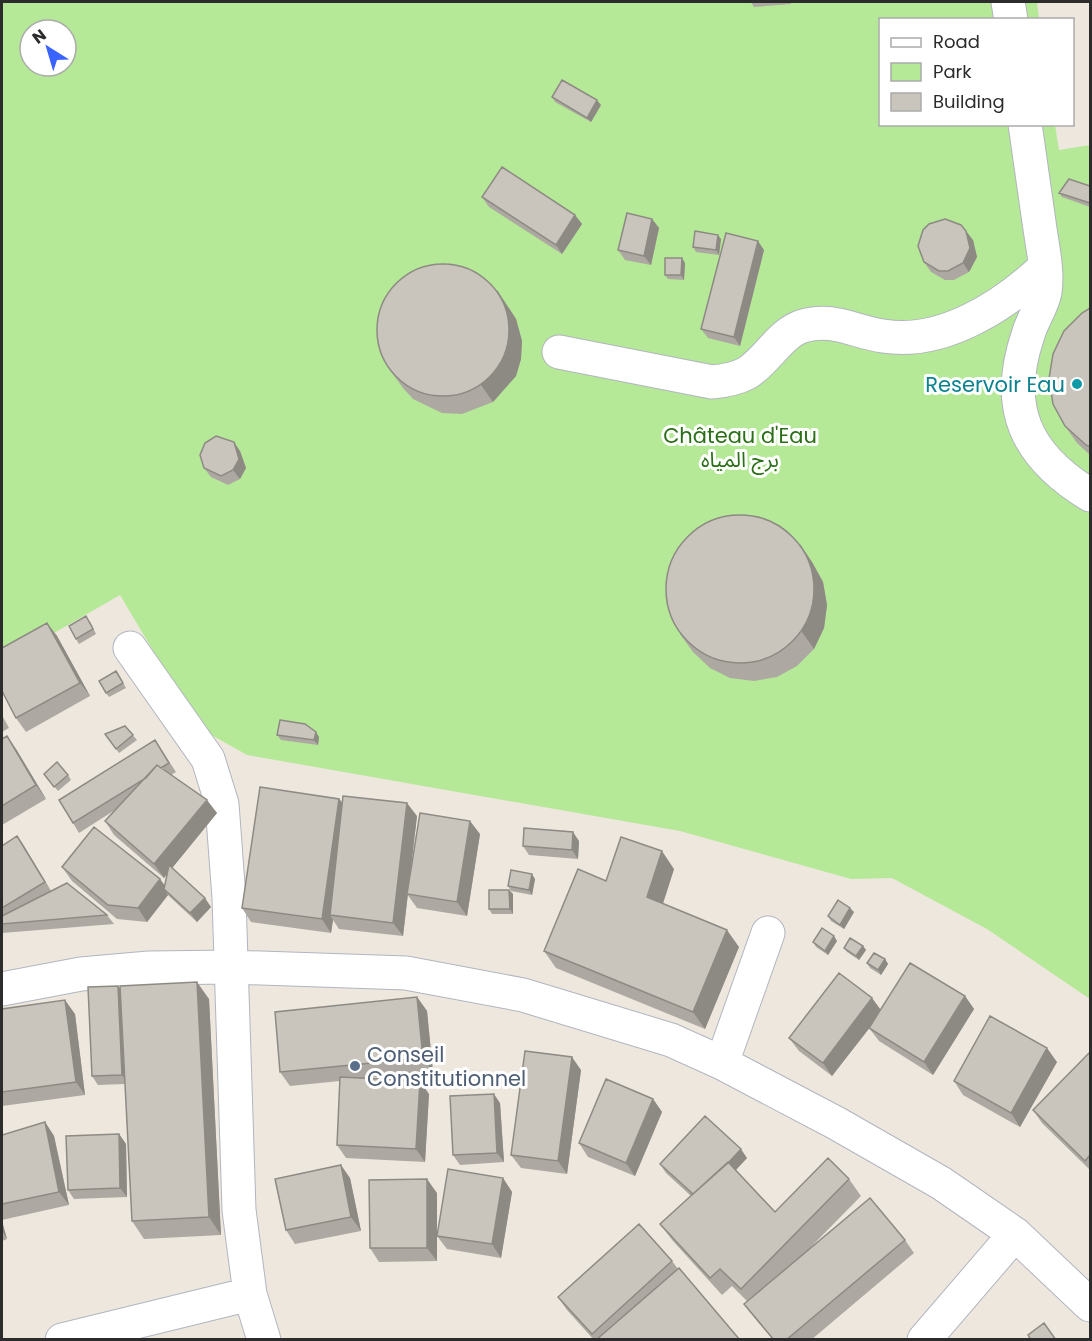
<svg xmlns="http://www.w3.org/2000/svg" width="1092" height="1341" viewBox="0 0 1092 1341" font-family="Poppins,'Noto Sans Arabic',sans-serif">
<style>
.green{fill:#b5e897;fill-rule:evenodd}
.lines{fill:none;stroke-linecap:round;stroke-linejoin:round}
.minor-casing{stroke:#b2b5c0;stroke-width:35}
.minor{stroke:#fff;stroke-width:33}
.wall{fill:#ada9a2}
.shaded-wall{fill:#8d8a84}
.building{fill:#c9c5bc;stroke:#8d8a84;stroke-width:1.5}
.culture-dot{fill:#0f9aa8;stroke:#fff;stroke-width:2}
.service-dot{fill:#5c6f8a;stroke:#fff;stroke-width:2}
.labels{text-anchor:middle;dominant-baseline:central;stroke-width:6;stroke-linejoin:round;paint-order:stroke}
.culture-label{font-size:21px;fill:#0d838f;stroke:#fff;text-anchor:end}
.park-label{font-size:21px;fill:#2b6f16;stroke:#fff}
.service-label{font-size:21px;fill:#4e5e75;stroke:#fff;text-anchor:start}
</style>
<rect width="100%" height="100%" fill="#eee7de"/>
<path class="green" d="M 2,2 L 1037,2 L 1039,19 L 880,20 L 880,124 L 1055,125 L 1059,150 L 1090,145 L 1090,999 L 987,929 L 892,878 L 851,879 L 680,831 L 247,755 L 199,728 L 120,595 L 2,663 ZM 30,30 L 66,30 L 66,66 L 30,66 Z"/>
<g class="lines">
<g class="minor-casing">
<path id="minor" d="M 1008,2 L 1011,20
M 1025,124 C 1030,159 1035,194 1040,229 C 1043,249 1048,272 1045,292 C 1042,307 1032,320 1028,335 C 1003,408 1026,456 1090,495
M 559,352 L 712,382 C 724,381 736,379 747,373 C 767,361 780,333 803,326 C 832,317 855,332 883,336 C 942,346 1004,306 1045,267
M 130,648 L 208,759 L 222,804 L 229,898 L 239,1210 L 250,1294 L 264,1340
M 2,989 L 81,974 L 149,968 L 230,967 L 406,973 L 523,995 L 671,1040 L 722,1063 L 836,1123 L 941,1183 L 1015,1234 L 1090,1305
M 722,1063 L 768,933
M 62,1340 L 250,1294
M 924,1340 L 1015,1234"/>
</g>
<use href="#minor" class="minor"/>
</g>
<path class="wall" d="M 751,2 L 790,2 L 791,4 L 754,7 Z
M 552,97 L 601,105 L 591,122 L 555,102 Z
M 1090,186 L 1090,207 L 1062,197 L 1059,193 Z
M 482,197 L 575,215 L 582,224 L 562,254 L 489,207 Z
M 652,219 L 659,228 L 651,265 L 625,260 L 618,250 Z
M 721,239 L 719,255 L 696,252 L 693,247 Z
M 973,240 L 977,257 L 969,272 L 954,280 L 945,280 L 931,272 L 924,262 Z
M 764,250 L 740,346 L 708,338 L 701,329 Z
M 685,263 L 684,280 L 668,279 L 665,275 Z
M 509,308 L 516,319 L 522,341 L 521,359 L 516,376 L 493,402 L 462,414 L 442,413 L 413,399 L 403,388 L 390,370 Z
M 1090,308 L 1090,455 L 1077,443 L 1065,426 Z
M 240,451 L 246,468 L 240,479 L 228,485 L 211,477 L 204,468 Z
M 812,562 L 823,582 L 827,605 L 824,628 L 814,649 L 797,666 L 777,677 L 754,681 L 730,678 L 710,668 L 693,652 L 680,634 Z
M 90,621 L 96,634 L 79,644 L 76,639 Z
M 47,623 L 57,636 L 90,696 L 26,732 L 16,718 Z
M 119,676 L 126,688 L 109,697 L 106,693 Z
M 2,715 L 9,728 L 2,732 Z
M 125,726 L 137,740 L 119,753 L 105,734 Z
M 277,735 L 319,737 L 318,745 L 281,740 Z
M 2,739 L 16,749 L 46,799 L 2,825 Z
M 161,749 L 176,772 L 171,775 L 217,813 L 172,868 L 211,907 L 197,922 L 171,898 L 168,895 L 147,922 L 117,919 L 72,881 L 62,867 L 160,879 L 165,886 L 167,873 L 164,878 L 114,835 L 105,821 L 115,810 L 79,833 L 73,823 Z
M 44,774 L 68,775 L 71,780 L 58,791 Z
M 339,799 L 343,803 L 417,816 L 403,936 L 339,929 L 333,920 L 331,933 L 251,922 L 242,908 Z
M 480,834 L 467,916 L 417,908 L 407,894 Z
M 17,836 L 51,891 L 107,915 L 114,924 L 2,933 L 2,846 Z
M 579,841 L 578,859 L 529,855 L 523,846 Z
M 674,869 L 663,904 L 739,947 L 705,1029 L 556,968 L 544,951 L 606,881 Z
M 535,879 L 532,895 L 511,891 L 508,886 Z
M 509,890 L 513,894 L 513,914 L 492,914 L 489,909 Z
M 854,912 L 844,929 L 831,921 L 828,916 Z
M 837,941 L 828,955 L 816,947 L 813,942 Z
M 863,946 L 866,950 L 859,960 L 847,952 L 844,948 Z
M 885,959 L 888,964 L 881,975 L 870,968 L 867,963 Z
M 120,989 L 209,999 L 221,1235 L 144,1239 L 132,1221 L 125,1084 L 98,1085 L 92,1076 Z
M 965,996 L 974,1009 L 933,1075 L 879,1041 L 869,1028 L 870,1027 L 832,1076 L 799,1051 L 789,1038 L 872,998 L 881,1010 Z
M 417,997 L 427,1011 L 433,1072 L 366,1078 L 429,1094 L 425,1162 L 346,1158 L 337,1145 L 340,1081 L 290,1086 L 280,1072 Z
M 2,1009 L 75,1014 L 85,1095 L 2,1106 Z
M 1090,1052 L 1090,1170 L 1042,1123 L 1033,1110 Z
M 1057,1062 L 1020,1127 L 963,1095 L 954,1081 Z
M 581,1070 L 567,1174 L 521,1168 L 511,1155 Z
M 653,1099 L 662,1112 L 635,1176 L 588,1157 L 579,1143 Z
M 500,1103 L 504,1162 L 460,1165 L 453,1155 Z
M 45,1122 L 54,1136 L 69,1205 L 2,1220 L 2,1135 Z
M 119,1134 L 126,1144 L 127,1197 L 74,1199 L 68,1190 Z
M 747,1158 L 736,1170 L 775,1212 L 849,1179 L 861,1196 L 806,1252 L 905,1240 L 914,1253 L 811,1340 L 773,1340 L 754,1317 L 744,1304 L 747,1301 L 732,1286 L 722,1295 L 673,1241 L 660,1224 L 691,1196 L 666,1173 L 660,1164 Z
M 350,1178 L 361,1231 L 295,1244 L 286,1230 Z
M 503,1178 L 512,1192 L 501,1258 L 447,1249 L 437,1236 Z
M 437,1193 L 437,1261 L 379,1262 L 370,1248 Z
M 2,1221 L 7,1239 L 2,1241 Z
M 672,1261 L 678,1269 L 740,1340 L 594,1340 L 567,1310 L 558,1297 Z"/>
<path class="shaded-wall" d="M 597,100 L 601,105 L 591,122 L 587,118 Z
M 575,215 L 582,224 L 562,254 L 556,245 Z
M 652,219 L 659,228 L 651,265 L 644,256 Z
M 966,231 L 973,240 L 977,257 L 969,272 L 963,263 Z
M 718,235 L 721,239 L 719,255 L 716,250 Z
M 758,241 L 764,250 L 740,346 L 734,337 Z
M 682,258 L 685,263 L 684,280 L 681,275 Z
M 497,290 L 516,319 L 522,341 L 521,359 L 516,376 L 493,402 L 481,385 Z
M 234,442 L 240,451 L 246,468 L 240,479 L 233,470 Z
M 800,544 L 812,562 L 823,582 L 827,605 L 824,628 L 814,649 L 802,632 Z
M 47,623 L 57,636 L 90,696 L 80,683 Z
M 316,732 L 319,737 L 318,745 L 314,740 Z
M 7,736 L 16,749 L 46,799 L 36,785 Z
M 339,799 L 349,812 L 330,915 L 333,920 L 331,933 L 322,919 Z
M 207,800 L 217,813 L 164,878 L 154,864 Z
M 407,803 L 417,816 L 403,936 L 393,923 Z
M 470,821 L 480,834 L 467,916 L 457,902 Z
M 573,832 L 579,841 L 578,859 L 572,850 Z
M 17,836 L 24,846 L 51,891 L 45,882 Z
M 662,851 L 674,869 L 659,915 L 647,897 Z
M 532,874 L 535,879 L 532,895 L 529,890 Z
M 160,879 L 170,893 L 164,889 L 168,895 L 147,922 L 138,908 Z
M 509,890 L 513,894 L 513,914 L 510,909 Z
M 205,898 L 211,907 L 197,922 L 190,913 Z
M 850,908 L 854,912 L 844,929 L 840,925 Z
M 727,930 L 739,947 L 705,1029 L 693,1012 Z
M 834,936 L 837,941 L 828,955 L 825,951 Z
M 863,946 L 866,950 L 859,960 L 856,956 Z
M 885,959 L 888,964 L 881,975 L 878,970 Z
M 197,982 L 209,999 L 221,1235 L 209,1217 Z
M 118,986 L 125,995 L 128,1084 L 122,1075 Z
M 965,996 L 974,1009 L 933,1075 L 924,1062 Z
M 417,997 L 427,1011 L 433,1072 L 423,1058 Z
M 872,998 L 882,1012 L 832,1076 L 823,1063 Z
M 65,1000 L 75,1014 L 85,1095 L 76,1082 Z
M 1047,1048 L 1057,1062 L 1020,1127 L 1011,1113 Z
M 572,1057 L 581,1070 L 567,1174 L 558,1161 Z
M 420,1081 L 429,1094 L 425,1162 L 416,1149 Z
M 494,1094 L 500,1103 L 504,1162 L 497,1153 Z
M 653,1099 L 662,1112 L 635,1176 L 626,1163 Z
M 45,1122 L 54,1136 L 69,1205 L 59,1192 Z
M 119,1134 L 126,1144 L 127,1197 L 120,1188 Z
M 741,1149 L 747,1158 L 702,1206 L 696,1197 Z
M 341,1165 L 350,1178 L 361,1231 L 351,1217 Z
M 503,1178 L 512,1192 L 501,1258 L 492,1244 Z
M 427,1179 L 437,1193 L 437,1261 L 427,1248 Z
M 2,1221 L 7,1239 L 2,1231 Z"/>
<path class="building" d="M 562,80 L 597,100 L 587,118 L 552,97 Z
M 502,167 L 575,215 L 556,245 L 482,197 Z
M 1069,179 L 1090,186 L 1090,203 L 1059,193 Z
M 627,213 L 652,219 L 644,256 L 618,250 Z
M 945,219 L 961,225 L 966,231 L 970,248 L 963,263 L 948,271 L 939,271 L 924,262 L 918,246 L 923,230 L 929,224 Z
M 695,231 L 718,235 L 716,250 L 693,247 Z
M 726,233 L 758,241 L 734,337 L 701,329 Z
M 665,258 L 682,258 L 681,275 L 665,275 Z
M377 330a66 66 0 1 1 132 0a66 66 0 1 1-132 0Z
M 1090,308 L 1090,447 L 1086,445 L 1065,426 L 1053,404 L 1049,379 L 1053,354 L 1064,331 L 1082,313 Z
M 216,436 L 234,442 L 239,459 L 233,470 L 221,476 L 204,468 L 200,455 L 205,443 Z
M666 589a74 74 0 1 1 148 0a74 74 0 1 1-148 0Z
M 86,616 L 93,629 L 76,639 L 69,626 Z
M 47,623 L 80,683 L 16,718 L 2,691 L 2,648 Z
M 116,671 L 123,683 L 106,693 L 99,681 Z
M 280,720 L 305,724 L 316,732 L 314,740 L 277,735 Z
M 125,726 L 133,735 L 116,749 L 105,734 Z
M 7,736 L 36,785 L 2,806 L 2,739 Z
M 155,740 L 169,763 L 161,768 L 157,765 L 146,778 L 73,823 L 59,800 Z
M 57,762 L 68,775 L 54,787 L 44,774 Z
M 157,765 L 207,800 L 154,864 L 105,821 Z
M 260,787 L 339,799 L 322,919 L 242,908 Z
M 343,796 L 407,803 L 393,923 L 330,915 Z
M 420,813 L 470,821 L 457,902 L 407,894 Z
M 94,827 L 160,879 L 138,908 L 108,905 L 62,867 Z
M 524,828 L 573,832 L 572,850 L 523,846 Z
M 17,836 L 45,882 L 2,908 L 2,846 Z
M 621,837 L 662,851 L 647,897 L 727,930 L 693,1012 L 544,951 L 578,869 L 606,881 Z
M 169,865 L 205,898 L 190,913 L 164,889 Z
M 511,870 L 532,874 L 529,890 L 508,886 Z
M 67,883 L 107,915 L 2,924 L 2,916 Z
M 489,890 L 509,890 L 510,909 L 489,909 Z
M 838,900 L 850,908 L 840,925 L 828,916 Z
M 822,928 L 834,936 L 825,951 L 813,942 Z
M 850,938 L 863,946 L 856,956 L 844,948 Z
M 874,953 L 885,959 L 878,970 L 867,963 Z
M 910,963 L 965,996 L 924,1062 L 869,1028 Z
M 839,973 L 872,998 L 823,1063 L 789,1038 Z
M 197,982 L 209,1217 L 132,1221 L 120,986 Z
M 118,986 L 122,1075 L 92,1076 L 88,987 Z
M 417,997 L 423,1058 L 280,1072 L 275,1012 Z
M 65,1000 L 76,1082 L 2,1092 L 2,1009 Z
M 990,1016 L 1047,1048 L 1011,1113 L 954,1081 Z
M 525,1051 L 572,1057 L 558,1161 L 511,1155 Z
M 1090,1052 L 1090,1155 L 1085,1161 L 1033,1110 Z
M 340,1077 L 420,1081 L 416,1149 L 337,1145 Z
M 606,1079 L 653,1099 L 626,1163 L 579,1143 Z
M 494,1094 L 497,1153 L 453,1155 L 450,1096 Z
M 705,1116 L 741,1149 L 729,1162 L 693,1194 L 660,1164 Z
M 45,1122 L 59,1192 L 2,1204 L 2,1135 Z
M 119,1134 L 120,1188 L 68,1190 L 66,1136 Z
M 828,1158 L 849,1179 L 741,1289 L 720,1269 L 710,1278 L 660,1224 L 728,1162 L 775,1212 Z
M 341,1165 L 351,1217 L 286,1230 L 275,1179 Z
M 448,1169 L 503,1178 L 492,1244 L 437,1236 Z
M 427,1179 L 427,1248 L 370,1248 L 369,1180 Z
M 870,1198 L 905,1240 L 786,1340 L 774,1340 L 744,1304 Z
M 639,1224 L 672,1261 L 592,1334 L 558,1297 Z
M 679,1268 L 740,1340 L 596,1340 Z
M 1044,1323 L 1056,1340 L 1031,1340 L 1028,1335 Z"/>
<circle class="culture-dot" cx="1077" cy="384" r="6"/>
<circle class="service-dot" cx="355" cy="1066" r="6"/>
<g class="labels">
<g class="culture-label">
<text x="1065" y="384">Reservoir Eau</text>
</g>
<g class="park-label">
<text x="740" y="435">Château d'Eau<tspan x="740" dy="24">برج المياه</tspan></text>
</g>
<g class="service-label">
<text x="367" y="1054">Conseil<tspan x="367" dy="24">Constitutionnel</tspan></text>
</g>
</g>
<rect width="1092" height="1341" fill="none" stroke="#2c2c2c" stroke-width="6"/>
<rect x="879" y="18" width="195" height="108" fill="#ffffff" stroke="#ababab" stroke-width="1.5"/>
<rect x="891" y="38" width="30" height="9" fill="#ffffff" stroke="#ababab" stroke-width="1.5"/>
<text x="933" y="48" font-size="18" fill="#2c2c2c">Road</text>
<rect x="891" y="63" width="30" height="18" fill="#b5e897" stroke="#ababab" stroke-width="1.5"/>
<text x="933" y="78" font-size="18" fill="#2c2c2c">Park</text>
<rect x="891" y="93" width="30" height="18" fill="#c9c5bc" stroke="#ababab" stroke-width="1.5"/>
<text x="933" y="108" font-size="18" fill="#2c2c2c">Building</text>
<g transform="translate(48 48) rotate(323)"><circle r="28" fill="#ffffff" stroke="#ababab" stroke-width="1.5"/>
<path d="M0-4.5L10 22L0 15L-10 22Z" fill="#3a64ff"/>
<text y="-9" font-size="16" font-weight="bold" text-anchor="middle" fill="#2c2c2c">N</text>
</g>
</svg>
